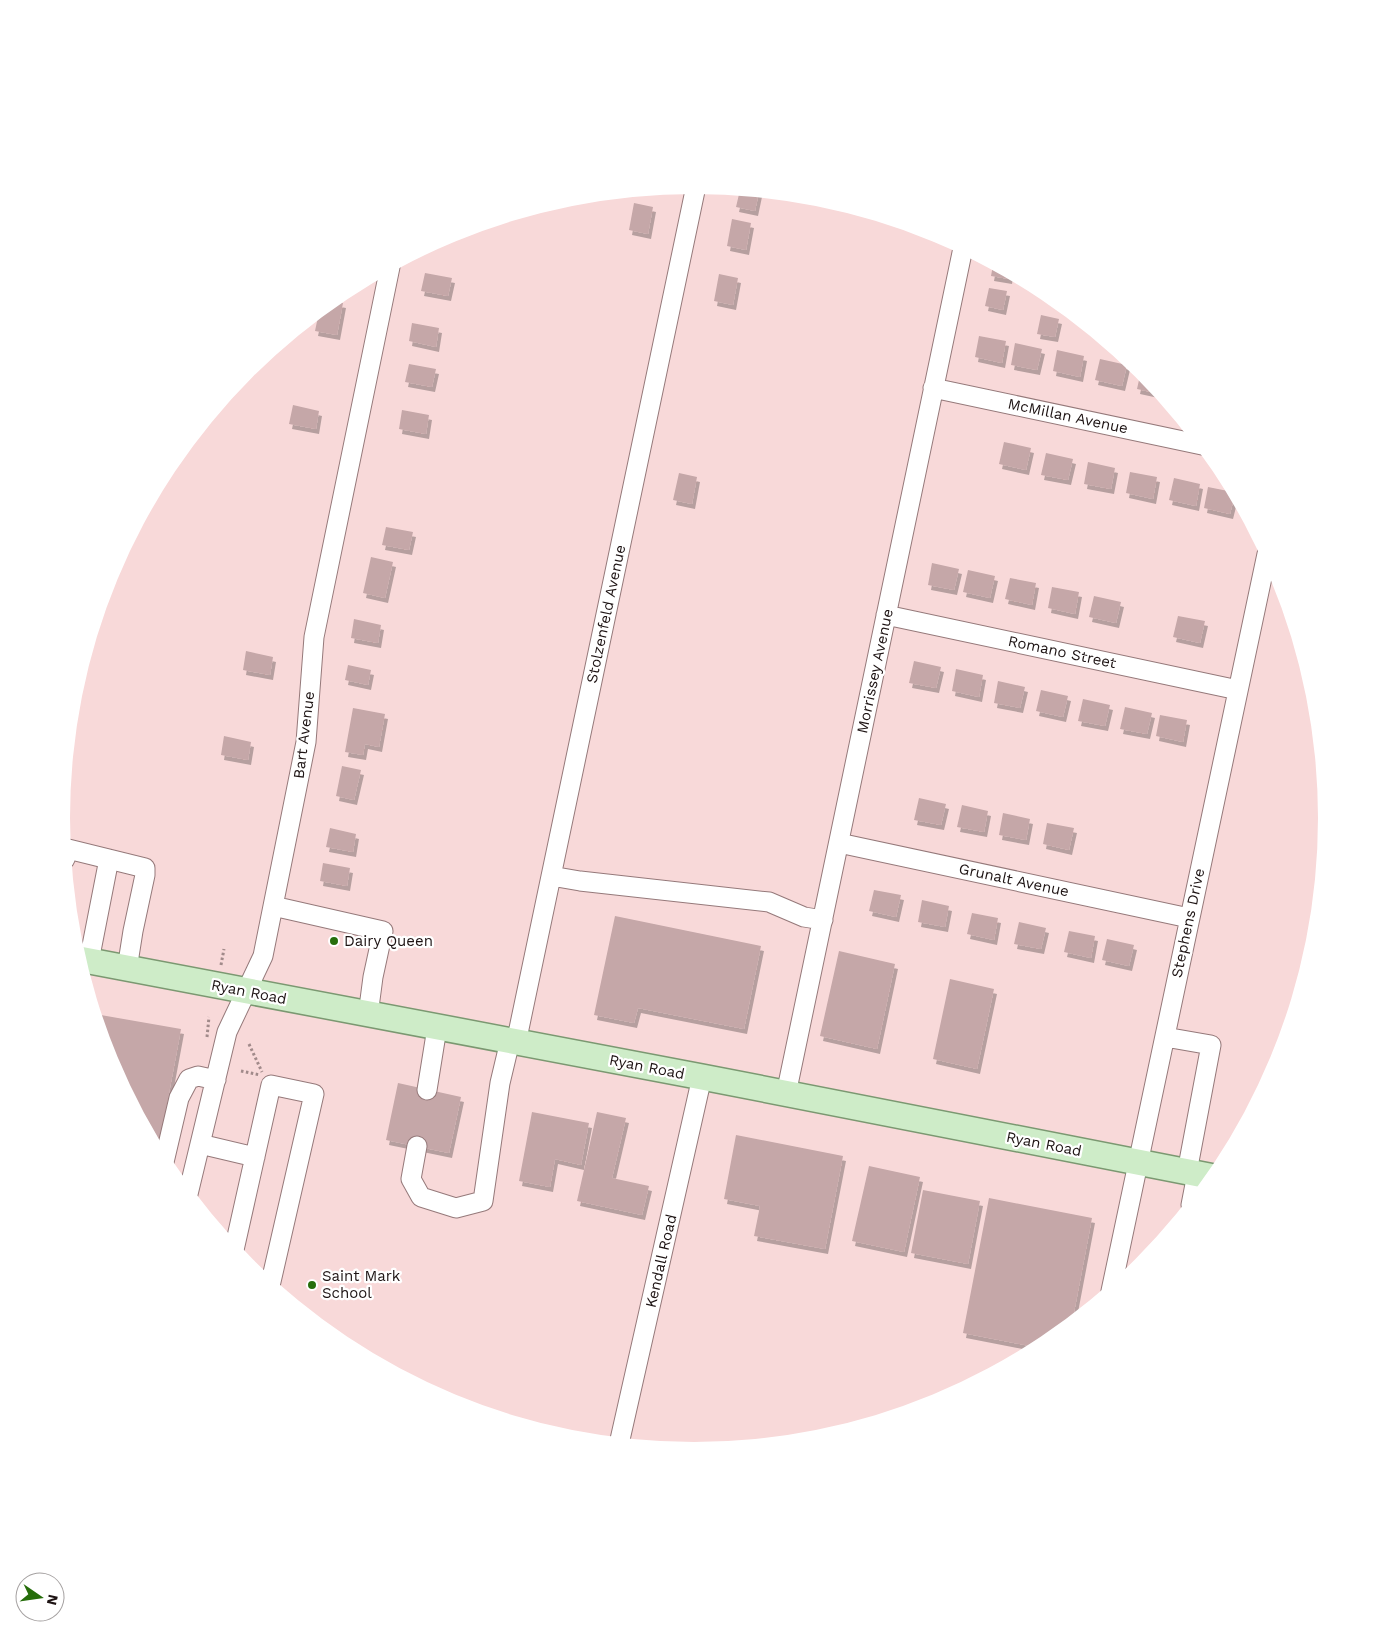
<svg xmlns="http://www.w3.org/2000/svg" width="1388" height="1637" viewBox="0 0 1388 1637" font-family="'Work Sans',sans-serif">
<style>
.building{fill:#c5a7a8;filter:url(#shadow)}
.lines{fill:none;stroke-linecap:round;stroke-linejoin:round}
.minor-casing{stroke:#95797a;stroke-width:21}
.major-casing{stroke:#7b9871;stroke-width:28}
.path{stroke:#a18a8a;stroke-width:3;stroke-dasharray:2.5 2.5;stroke-linecap:butt}
.minor{stroke:#fff;stroke-width:19}
.major{stroke:#ceecc8;stroke-width:25}
.poi-dot{fill:#266d0b;stroke:#fff;stroke-width:2}
.labels{text-anchor:middle;dominant-baseline:central;stroke-width:4.5;stroke-linejoin:round;paint-order:stroke}
.street-label{font-size:15px;fill:#1d1313;stroke:#fff}
.poi-label{font-size:15px;fill:#1d1313;stroke:#fff;text-anchor:start}
</style>
<defs>
<filter id="shadow"><feDropShadow dx="3" dy="5" stdDeviation="0" flood-color="#0004"/></filter>
</defs>
<rect width="100%" height="100%" fill="#f8d9d9"/>
<path class="building" d="M 740,190 L 759,192 L 755,211 L 736,207 Z
M 634,203 L 653,207 L 648,234 L 629,230 Z
M 732,219 L 751,223 L 746,250 L 727,246 Z
M 993,265 L 1010,273 L 1009,279 L 991,276 Z
M 425,273 L 452,278 L 448,296 L 421,291 Z
M 719,274 L 738,278 L 733,305 L 714,301 Z
M 989,288 L 1007,291 L 1003,310 L 985,306 Z
M 332,301 L 343,303 L 337,335 L 315,331 L 319,312 Z
M 1041,315 L 1059,319 L 1055,337 L 1037,334 Z
M 412,323 L 439,328 L 436,347 L 409,341 Z
M 979,336 L 1006,341 L 1002,363 L 975,357 Z
M 1015,343 L 1042,349 L 1037,370 L 1011,365 Z
M 1057,350 L 1084,356 L 1080,377 L 1053,371 Z
M 1100,359 L 1127,365 L 1122,386 L 1095,380 Z
M 409,364 L 436,369 L 432,387 L 405,382 Z
M 1141,371 L 1142,371 L 1160,394 L 1137,389 Z
M 293,405 L 319,411 L 316,429 L 289,424 Z
M 402,410 L 429,415 L 426,434 L 399,429 Z
M 1004,442 L 1031,448 L 1026,470 L 999,464 Z
M 1046,453 L 1073,459 L 1068,480 L 1041,475 Z
M 1088,462 L 1115,468 L 1111,489 L 1084,484 Z
M 1130,472 L 1157,477 L 1153,499 L 1126,493 Z
M 679,473 L 697,477 L 692,504 L 673,500 Z
M 1174,478 L 1200,484 L 1196,506 L 1169,500 Z
M 1208,487 L 1233,492 L 1235,494 L 1230,514 L 1204,508 Z
M 386,527 L 413,532 L 409,550 L 382,545 Z
M 371,557 L 393,562 L 385,598 L 363,593 Z
M 932,563 L 959,569 L 954,590 L 928,585 Z
M 968,570 L 995,576 L 990,598 L 963,592 Z
M 1010,578 L 1036,583 L 1032,605 L 1005,599 Z
M 1052,587 L 1079,592 L 1075,614 L 1048,608 Z
M 1094,596 L 1121,602 L 1116,623 L 1089,617 Z
M 1178,616 L 1205,621 L 1200,643 L 1173,637 Z
M 354,619 L 381,625 L 378,643 L 351,638 Z
M 246,651 L 273,657 L 270,675 L 243,670 Z
M 914,661 L 941,667 L 936,688 L 909,683 Z
M 348,665 L 371,670 L 368,685 L 345,680 Z
M 956,669 L 983,675 L 979,697 L 952,691 Z
M 998,681 L 1025,687 L 1020,708 L 994,703 Z
M 1041,690 L 1068,696 L 1063,717 L 1036,711 Z
M 1083,699 L 1110,705 L 1105,726 L 1078,721 Z
M 1125,707 L 1152,713 L 1147,734 L 1120,729 Z
M 353,708 L 385,714 L 379,747 L 365,744 L 363,755 L 345,752 Z
M 1160,715 L 1187,720 L 1183,742 L 1156,736 Z
M 224,736 L 251,742 L 248,760 L 221,755 Z
M 342,766 L 361,770 L 354,800 L 336,796 Z
M 919,798 L 946,804 L 941,825 L 914,820 Z
M 962,805 L 988,811 L 984,832 L 957,827 Z
M 1003,813 L 1030,819 L 1026,840 L 999,835 Z
M 1047,823 L 1074,828 L 1069,850 L 1043,844 Z
M 330,828 L 356,834 L 353,852 L 326,847 Z
M 323,863 L 350,868 L 347,886 L 320,881 Z
M 874,890 L 901,895 L 896,917 L 869,911 Z
M 922,900 L 949,906 L 945,927 L 918,922 Z
M 972,913 L 998,918 L 994,940 L 967,934 Z
M 615,916 L 761,946 L 744,1029 L 638,1008 L 634,1023 L 594,1015 Z
M 1019,922 L 1046,928 L 1041,949 L 1014,944 Z
M 1069,931 L 1095,936 L 1091,958 L 1064,952 Z
M 1107,939 L 1134,945 L 1129,966 L 1102,960 Z
M 839,951 L 895,964 L 877,1049 L 820,1036 Z
M 950,979 L 994,989 L 977,1069 L 933,1059 Z
M 95,1014 L 181,1029 L 158,1152 L 109,1060 Z
M 398,1083 L 461,1097 L 449,1153 L 386,1140 Z
M 532,1112 L 589,1123 L 581,1165 L 555,1159 L 550,1187 L 519,1181 Z
M 597,1112 L 626,1118 L 612,1178 L 649,1186 L 642,1215 L 577,1201 Z
M 736,1135 L 843,1156 L 825,1249 L 754,1236 L 760,1206 L 724,1199 Z
M 869,1166 L 920,1177 L 904,1252 L 852,1241 Z
M 923,1190 L 980,1201 L 968,1264 L 911,1253 Z
M 989,1198 L 1092,1218 L 1072,1323 L 1040,1348 L 963,1333 Z"/>
<g class="lines">
<g class="minor-casing">
<path id="minor" d="M 933,388 L 1202,445
M 886,615 L 1238,690
M 839,843 L 1189,918
M 65,859 L 68,849 L 145,868 L 145,875 L 133,931 L 127,969
M 551,876 L 580,881 L 769,902 L 804,917 L 823,920
M 273,906 L 383,931 L 373,977 L 368,1015
M 89,961 L 109,859
M 1165,1037 L 1211,1045 L 1187,1172
M 516,1043 L 696,186
M 427,1090 L 437,1028
M 786,1094 L 963,248
M 200,1144 L 255,1157
M 417,1146 L 411,1179 L 421,1197 L 456,1208 L 483,1201 L 500,1083 L 510,1041
M 164,1162 L 179,1098 L 189,1079 L 198,1076 L 216,1080
M 188,1194 L 227,1032 L 263,956 L 306,742 L 314,637 L 390,267
M 1191,1205 L 1197,1174
M 234,1250 L 271,1085 L 314,1094 L 270,1286
M 1111,1291 L 1267,554
M 619,1444 L 702,1077"/>
</g>
<g class="major-casing">
<path id="major" d="M 79,959 L 702,1077 L 1214,1177"/>
</g>
<path class="path" d="M 221,965 L 224,949
M 207,1037 L 209,1017
M 249,1044 L 262,1072
M 241,1071 L 260,1075"/>
<use href="#minor" class="minor"/>
<use href="#major" class="major"/>
</g>
<g class="poi-dot">
<circle cx="334" cy="941" r="5"/>
<circle cx="312" cy="1285" r="5"/>
</g>
<g class="labels">
<g class="street-label">
<text transform="translate(1068 416) rotate(12)">McMillan Avenue</text>
<text transform="translate(606 614) rotate(-78)">Stolzenfeld Avenue</text>
<text transform="translate(1062 652) rotate(12)">Romano Street</text>
<text transform="translate(875 671) rotate(-78)">Morrissey Avenue</text>
<text transform="translate(304 735) rotate(-83)">Bart Avenue</text>
<text transform="translate(1014 880) rotate(12)">Grunalt Avenue</text>
<text transform="translate(1188 923) rotate(-78)">Stephens Drive</text>
<text transform="translate(249 992) rotate(11)">Ryan Road</text>
<text transform="translate(647 1067) rotate(11)">Ryan Road</text>
<text transform="translate(1044 1144) rotate(11)">Ryan Road</text>
<text transform="translate(661 1261) rotate(-77)">Kendall Road</text>
</g>
<g class="poi-label">
<text x="344" y="941">Dairy Queen</text>
<text x="322" y="1276">Saint Mark<tspan x="322" dy="17">School</tspan></text>
</g>
</g>
<path d="M0 0H1388V1637H0ZM70 818a624 624 0 1 1 1248 0a624 624 0 1 1-1248 0Z" fill="#fff" fill-rule="evenodd"/>
<g transform="translate(40 1597) rotate(103)"><circle r="24" fill="#ffffff" stroke="#a5a1a1"/>
<path d="M0-4L9 19L0 12L-9 19Z" fill="#266d0b"/>
<text y="-8" font-size="14" font-weight="bold" text-anchor="middle" fill="#1d1313">N</text>
</g>
</svg>
